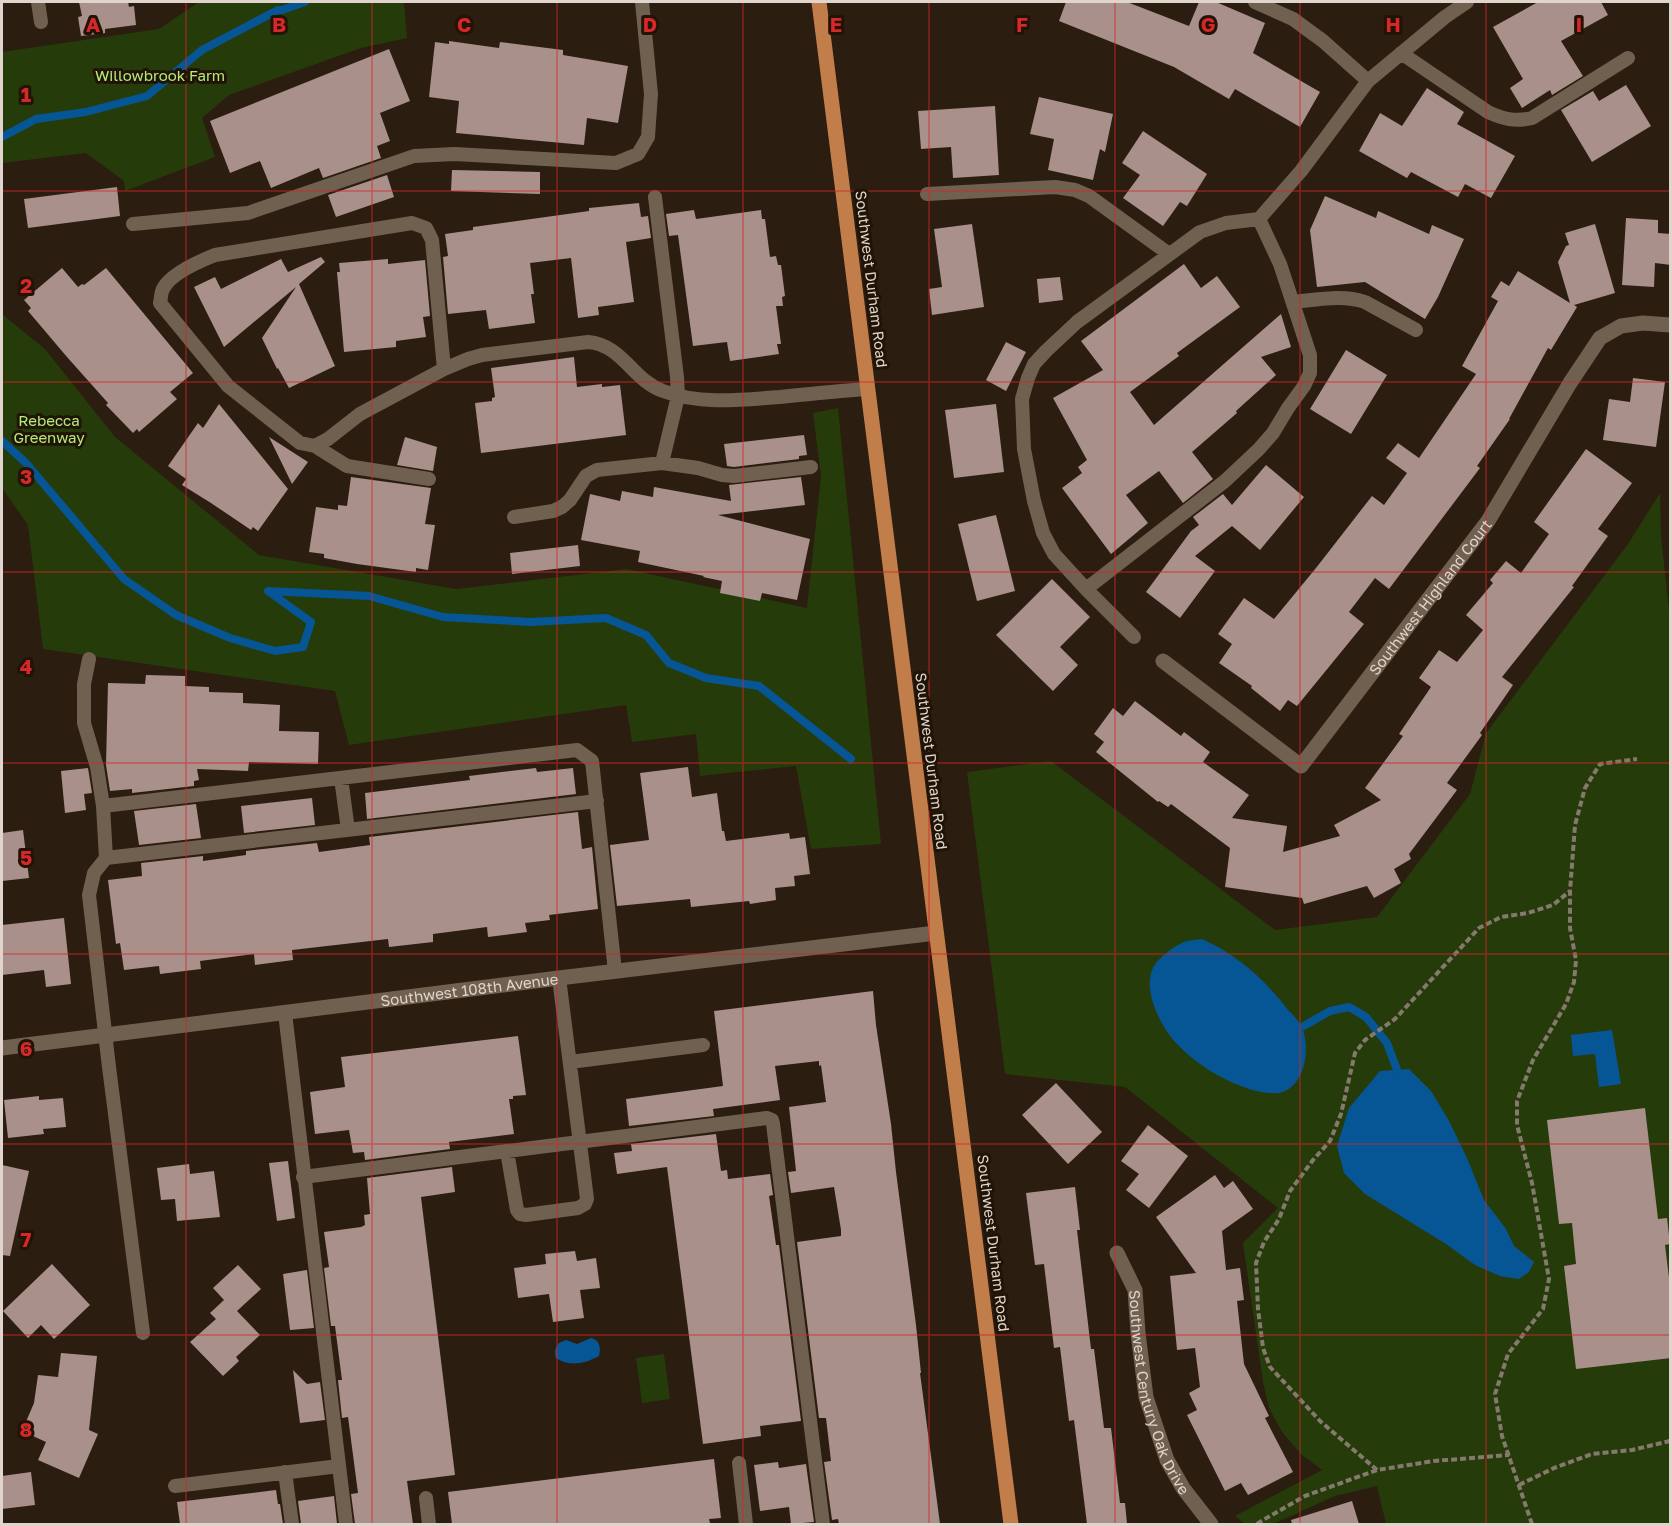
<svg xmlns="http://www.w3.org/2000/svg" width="1672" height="1526" viewBox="0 0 1672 1526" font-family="'Golos Text',sans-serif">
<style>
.green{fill:#263b0a}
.water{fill:#065695}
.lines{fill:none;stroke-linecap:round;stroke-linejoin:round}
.stream{stroke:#065695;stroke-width:8}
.building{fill:#a9908a}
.path{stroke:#85796e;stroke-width:4;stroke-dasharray:6 3;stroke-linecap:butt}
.lane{stroke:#706050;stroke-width:14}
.street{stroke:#706050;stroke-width:15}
.primary{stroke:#c17d4a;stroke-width:15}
.grid{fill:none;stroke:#d62828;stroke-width:1.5;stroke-opacity:0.55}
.labels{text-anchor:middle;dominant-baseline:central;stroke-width:6;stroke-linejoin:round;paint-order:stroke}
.park-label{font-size:15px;fill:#b4ec7a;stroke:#211407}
.street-label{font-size:15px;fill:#dfd5cc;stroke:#211407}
.grid-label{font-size:20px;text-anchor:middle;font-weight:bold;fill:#d62828;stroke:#211407;stroke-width:6;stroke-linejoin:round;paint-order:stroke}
</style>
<rect width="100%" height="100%" fill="#2b1d10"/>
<path class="green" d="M 199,2 L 404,2 L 407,38 L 361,48 L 229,95 L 202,118 L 215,157 L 125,191 L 124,181 L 86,153 L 2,163 L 2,52 L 159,29 Z
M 2,303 L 3,315 L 45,349 L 115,437 L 259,555 L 456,589 L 626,569 L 807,608 L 821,476 L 813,413 L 838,408 L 881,844 L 811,849 L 796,766 L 700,776 L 696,734 L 632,742 L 626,705 L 349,745 L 335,691 L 43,649 L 28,525 L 2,488 Z
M 1660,493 L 1661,535 L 1670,620 L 1670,1524 L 1386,1524 L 1377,1486 L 1335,1496 L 1273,1524 L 1245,1524 L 1235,1516 L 1322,1470 L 1301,1454 L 1282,1432 L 1269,1408 L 1263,1382 L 1243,1243 L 1278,1208 L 1125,1087 L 1005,1074 L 967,772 L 1051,761 L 1275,930 L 1377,917 L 1470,794 L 1486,733 L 1628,544 Z
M 664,1354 L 670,1399 L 642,1403 L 636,1358 Z"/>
<path class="water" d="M 1202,939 C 1238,955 1264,979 1288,1010 C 1293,1015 1300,1022 1302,1028 C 1311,1048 1305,1088 1279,1093 C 1271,1094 1260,1092 1252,1090 C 1222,1080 1198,1066 1176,1043 C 1161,1027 1142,990 1153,968 C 1157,959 1174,946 1184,942 C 1189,940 1196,940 1202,939 Z
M 1612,1030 L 1621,1084 L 1599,1087 L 1595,1054 L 1573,1056 L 1571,1035 Z
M 1409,1069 L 1431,1091 L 1449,1121 L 1467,1158 L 1484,1200 L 1506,1229 L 1514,1246 L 1534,1262 L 1529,1272 L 1519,1279 L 1500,1276 L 1475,1265 L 1446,1244 L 1365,1194 L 1344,1173 L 1337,1146 L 1349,1108 L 1380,1071 Z
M 591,1338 C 600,1340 601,1348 599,1356 C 584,1364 570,1367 556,1358 C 554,1352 555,1348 559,1343 L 566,1340 L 577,1344 Z"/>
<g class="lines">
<path class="stream" d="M 2,137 L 36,119 L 86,112 L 147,96 L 202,50 L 278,10 L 282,10 L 305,2
M 2,441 L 26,463 L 124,579 L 176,615 L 230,638 L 275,651 L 303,647 L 311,622 L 268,591 L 369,596 L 443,617 L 530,622 L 606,618 L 646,635 L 669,663 L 706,678 L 759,686 L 851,759
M 1302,1027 L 1330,1011 L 1349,1007 L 1366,1017 L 1387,1043 L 1397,1070"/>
</g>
<path class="building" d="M 79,2 L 128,2 L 129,7 L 134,6 L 136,25 L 105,29 L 105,33 L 81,36 L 78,17 L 82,16 Z
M 1066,2 L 1127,2 L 1189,26 L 1199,2 L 1216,2 L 1265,23 L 1253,53 L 1320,92 L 1300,127 L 1235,89 L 1229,99 L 1174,67 L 1059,21 Z
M 1538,2 L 1601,2 L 1608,15 L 1561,41 L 1583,76 L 1552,95 L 1550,90 L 1522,108 L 1510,88 L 1523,79 L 1493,27 Z
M 449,41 L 499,48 L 500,42 L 563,50 L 563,55 L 628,66 L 618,123 L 587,118 L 584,145 L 456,133 L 459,101 L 429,97 L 435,42 L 449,44 Z
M 389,49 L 410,101 L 380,113 L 390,141 L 377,146 L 381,158 L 323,178 L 319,168 L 271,188 L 260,161 L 230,173 L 210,121 Z
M 1626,85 L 1651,126 L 1592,162 L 1561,110 L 1593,91 L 1599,101 Z
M 1427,88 L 1464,112 L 1457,124 L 1515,156 L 1491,198 L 1465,184 L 1458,197 L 1411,172 L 1407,178 L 1359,151 L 1380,113 L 1402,126 Z
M 1039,97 L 1113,114 L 1105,152 L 1100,149 L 1093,180 L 1048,170 L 1054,139 L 1030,134 Z
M 995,106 L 999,175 L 953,178 L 951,147 L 921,149 L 918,111 Z
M 1143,131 L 1207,174 L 1187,206 L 1180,202 L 1163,226 L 1123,198 L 1140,175 L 1122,163 Z
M 452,170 L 540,172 L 540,194 L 451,191 Z
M 387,175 L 394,197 L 336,217 L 328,195 Z
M 117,187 L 120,216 L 28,228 L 24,199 Z
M 1325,196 L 1376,218 L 1378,211 L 1429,234 L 1432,225 L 1464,239 L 1438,297 L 1425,319 L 1365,282 L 1317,287 L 1310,230 Z
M 639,203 L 641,217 L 648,216 L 651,238 L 626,242 L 634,302 L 598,307 L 599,315 L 578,318 L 571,258 L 530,263 L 534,294 L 531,294 L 535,323 L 489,329 L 486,310 L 448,314 L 443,257 L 448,256 L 445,234 L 473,230 L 473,227 L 589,211 L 589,208 Z
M 694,210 L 696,219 L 761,210 L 762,219 L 765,219 L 770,257 L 776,256 L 778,265 L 781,265 L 785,296 L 782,297 L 783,306 L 776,306 L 781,344 L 777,344 L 779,354 L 730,361 L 727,342 L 693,346 L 678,235 L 669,236 L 666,214 Z
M 1626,218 L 1658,220 L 1658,233 L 1671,234 L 1671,265 L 1655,263 L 1654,287 L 1622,285 Z
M 972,224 L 984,307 L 932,315 L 929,289 L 942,287 L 934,229 Z
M 1595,224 L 1615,293 L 1574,305 L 1577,307 L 1551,350 L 1548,348 L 1509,419 L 1510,419 L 1477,466 L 1480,468 L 1389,589 L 1375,578 L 1349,612 L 1364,624 L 1297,706 L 1288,700 L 1280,711 L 1251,688 L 1252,686 L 1219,663 L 1232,644 L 1218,634 L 1244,598 L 1274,619 L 1316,568 L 1372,496 L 1384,505 L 1407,473 L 1386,458 L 1398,443 L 1419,458 L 1476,374 L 1462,366 L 1498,301 L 1491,297 L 1501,281 L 1509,286 L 1518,271 L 1570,303 L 1558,262 L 1566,246 L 1569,245 L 1565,233 Z
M 321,257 L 325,262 L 299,284 L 335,366 L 289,388 L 278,368 L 277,369 L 262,338 L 296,287 L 224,347 L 194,287 L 215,277 L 221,289 L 281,259 L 288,272 Z
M 388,259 L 388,264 L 425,260 L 430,316 L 423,317 L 426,337 L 396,341 L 396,347 L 344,352 L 337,272 L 340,272 L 339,263 Z
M 1184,264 L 1201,288 L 1217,276 L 1240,307 L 1177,353 L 1179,356 L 1130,392 L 1154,425 L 1281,314 L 1291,347 L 1261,357 L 1276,375 L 1236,411 L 1237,413 L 1192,452 L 1213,479 L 1183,503 L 1159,471 L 1126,495 L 1148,523 L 1111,554 L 1062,488 L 1082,473 L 1078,467 L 1087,460 L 1053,398 L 1103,370 L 1081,341 Z
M 62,268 L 78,287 L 82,284 L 84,285 L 106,268 L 193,373 L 170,392 L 177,399 L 139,432 L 137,429 L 133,433 L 106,405 L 108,403 L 67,357 L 28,311 L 31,308 L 24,300 Z
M 1060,277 L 1063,300 L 1039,303 L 1037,279 Z
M 1006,342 L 1026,352 L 1006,391 L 986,380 Z
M 1346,350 L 1387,375 L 1351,434 L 1310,409 Z
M 574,357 L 577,387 L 602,384 L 602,387 L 620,385 L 626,435 L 481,453 L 475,403 L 492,401 L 492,398 L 495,397 L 491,368 Z
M 1633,378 L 1665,382 L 1656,447 L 1603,440 L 1609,399 L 1630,402 Z
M 219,404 L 288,489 L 258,531 L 253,527 L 251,530 L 211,503 L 182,485 L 186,479 L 168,466 L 198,423 L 203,428 Z
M 996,404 L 1004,472 L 954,478 L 945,410 Z
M 804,435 L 807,455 L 799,456 L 799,459 L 734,467 L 727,466 L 724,444 Z
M 269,437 L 308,462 L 292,484 Z
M 405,437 L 437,447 L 433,471 L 397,465 Z
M 1586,449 L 1632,483 L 1598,529 L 1608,536 L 1572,586 L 1574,587 L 1502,677 L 1513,685 L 1480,733 L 1482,735 L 1447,783 L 1457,790 L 1409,854 L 1411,859 L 1394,869 L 1401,883 L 1374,898 L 1367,886 L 1304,904 L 1302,898 L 1225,887 L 1230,848 L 1171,804 L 1168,807 L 1159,801 L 1158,802 L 1096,752 L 1104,742 L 1094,734 L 1113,708 L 1123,716 L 1135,701 L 1181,736 L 1184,732 L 1210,752 L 1203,762 L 1249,795 L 1232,818 L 1287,826 L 1283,852 L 1340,836 L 1334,825 L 1381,800 L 1365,788 L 1403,736 L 1399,734 L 1431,687 L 1419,678 L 1439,650 L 1457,662 L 1483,630 L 1466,615 L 1493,583 L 1490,580 L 1506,561 L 1521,573 L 1549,534 L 1534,522 Z
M 1266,465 L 1304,497 L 1260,550 L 1232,526 L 1195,556 L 1215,571 L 1180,618 L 1146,592 L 1191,531 L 1199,525 L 1193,517 L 1223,494 L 1232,505 Z
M 351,477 L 431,488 L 425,524 L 435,525 L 428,570 L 416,568 L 416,572 L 357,564 L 324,558 L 324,554 L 309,552 L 316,507 L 338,510 L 338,505 L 347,506 Z
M 801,477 L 805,505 L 718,515 L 810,539 L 797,600 L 762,593 L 760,601 L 720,593 L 722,581 L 703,577 L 704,576 L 638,562 L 640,551 L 581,540 L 590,494 L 620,501 L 622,491 L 653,497 L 654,487 L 731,501 L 729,485 Z
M 996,515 L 1015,591 L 977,601 L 958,524 Z
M 578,545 L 580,566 L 512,574 L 510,553 Z
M 1052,579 L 1090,617 L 1060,647 L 1078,665 L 1053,691 L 996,635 Z
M 146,675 L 185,676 L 185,686 L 209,687 L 209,692 L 243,693 L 243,703 L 280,705 L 279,731 L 319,732 L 318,764 L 249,762 L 248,771 L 197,769 L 199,780 L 194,781 L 194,786 L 132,793 L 132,789 L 110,791 L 106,765 L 108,683 L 145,684 Z
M 688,767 L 692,797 L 717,793 L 722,831 L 724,831 L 726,841 L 789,833 L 790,839 L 805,837 L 810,874 L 794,876 L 795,886 L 775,888 L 776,900 L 750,904 L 749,901 L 691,907 L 690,899 L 617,906 L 610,845 L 649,840 L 640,773 Z
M 88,768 L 92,793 L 84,794 L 86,810 L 65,813 L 61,771 Z
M 536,768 L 537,772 L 573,768 L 576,794 L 367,819 L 365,793 L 470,780 L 469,776 Z
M 312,798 L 315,825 L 244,833 L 241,806 Z
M 196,804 L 201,838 L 139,845 L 134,811 Z
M 578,812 L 582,849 L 592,847 L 598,909 L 549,915 L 550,920 L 525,923 L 527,932 L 488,937 L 487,927 L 433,934 L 433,942 L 389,947 L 388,939 L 292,950 L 293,960 L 255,965 L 254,954 L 200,961 L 201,969 L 160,974 L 159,966 L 124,970 L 120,943 L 116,944 L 108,880 L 142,876 L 141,863 L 203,856 L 203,861 L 246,855 L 246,851 L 317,843 L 319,852 L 370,845 L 369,837 Z
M 23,830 L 29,878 L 2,881 L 2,833 Z
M 64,918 L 71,984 L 46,987 L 44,970 L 2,975 L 2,925 Z
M 873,991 L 876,1025 L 891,1124 L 896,1172 L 916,1325 L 921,1373 L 920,1373 L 940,1524 L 839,1524 L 838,1519 L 832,1520 L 824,1462 L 831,1461 L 826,1418 L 819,1418 L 797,1242 L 841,1236 L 841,1230 L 834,1187 L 791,1193 L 788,1172 L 796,1171 L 789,1107 L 826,1102 L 821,1065 L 819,1066 L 819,1061 L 775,1066 L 780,1100 L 713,1109 L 714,1116 L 629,1126 L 626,1099 L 723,1086 L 714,1011 Z
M 518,1036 L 526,1095 L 513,1096 L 513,1099 L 509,1099 L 514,1134 L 449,1142 L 450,1149 L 365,1160 L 364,1152 L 353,1153 L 349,1130 L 315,1134 L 310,1092 L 345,1087 L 341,1057 Z
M 1056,1083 L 1102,1132 L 1068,1164 L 1022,1115 Z
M 39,1096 L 39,1100 L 63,1098 L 66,1127 L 43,1129 L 44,1134 L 8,1138 L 4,1100 Z
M 1645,1108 L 1658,1219 L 1667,1218 L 1670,1244 L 1665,1245 L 1671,1294 L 1671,1358 L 1576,1369 L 1564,1266 L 1576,1264 L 1572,1223 L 1559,1224 L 1547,1120 Z
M 1148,1125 L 1188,1156 L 1149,1208 L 1126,1190 L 1139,1174 L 1121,1161 Z
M 716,1134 L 721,1171 L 727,1170 L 728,1179 L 770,1174 L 773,1195 L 769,1196 L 776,1245 L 779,1245 L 801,1421 L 760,1426 L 761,1436 L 703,1444 L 667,1167 L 617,1174 L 614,1153 L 632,1151 L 631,1144 Z
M 288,1161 L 295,1218 L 277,1221 L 269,1163 Z
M 189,1164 L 190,1174 L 214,1171 L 220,1217 L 177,1221 L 175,1199 L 161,1200 L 157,1168 Z
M 2,1165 L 29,1171 L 10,1256 L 2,1255 Z
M 452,1167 L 455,1192 L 421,1197 L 455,1475 L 407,1481 L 413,1524 L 355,1524 L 351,1494 L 358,1493 L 348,1417 L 342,1418 L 338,1380 L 342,1380 L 335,1326 L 331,1326 L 324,1268 L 329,1267 L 324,1232 L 361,1227 L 365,1225 L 364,1215 L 370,1214 L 367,1178 Z
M 1215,1175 L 1224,1188 L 1233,1181 L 1253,1209 L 1222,1231 L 1226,1270 L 1240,1268 L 1244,1300 L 1237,1301 L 1244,1364 L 1269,1416 L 1265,1418 L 1293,1472 L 1248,1495 L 1241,1483 L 1225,1491 L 1187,1415 L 1197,1410 L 1189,1393 L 1200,1387 L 1195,1348 L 1177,1350 L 1170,1276 L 1196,1273 L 1156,1217 Z
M 1075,1187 L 1080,1230 L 1077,1230 L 1091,1349 L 1094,1349 L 1104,1428 L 1111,1428 L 1120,1503 L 1125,1503 L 1127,1524 L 1087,1524 L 1074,1420 L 1069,1421 L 1060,1347 L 1054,1348 L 1044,1264 L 1035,1265 L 1026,1193 Z
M 575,1251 L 577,1261 L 596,1258 L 600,1288 L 580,1290 L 584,1318 L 553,1322 L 549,1294 L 518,1298 L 514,1268 L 546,1264 L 545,1254 Z
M 52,1264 L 90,1305 L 54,1339 L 41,1325 L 28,1338 L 3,1311 Z
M 238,1265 L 261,1289 L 237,1311 L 260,1335 L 236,1357 L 239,1361 L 223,1376 L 190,1342 L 216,1319 L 210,1313 L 224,1300 L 213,1288 Z
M 307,1270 L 314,1328 L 290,1330 L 283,1274 Z
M 61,1353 L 97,1356 L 89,1430 L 98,1434 L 79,1478 L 38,1460 L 46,1442 L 22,1431 L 34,1403 L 38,1375 L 58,1377 Z
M 293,1370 L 307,1384 L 320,1382 L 325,1420 L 300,1423 Z
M 714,1459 L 721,1518 L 709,1519 L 710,1523 L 695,1524 L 452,1524 L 448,1492 Z
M 778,1462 L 779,1468 L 806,1464 L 814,1522 L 791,1524 L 789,1507 L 760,1511 L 754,1465 Z
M 31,1472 L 35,1505 L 2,1509 L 2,1476 Z
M 276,1490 L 278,1504 L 280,1504 L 283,1524 L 180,1524 L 177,1502 Z
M 334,1496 L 337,1524 L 301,1524 L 298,1501 Z
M 1352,1501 L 1359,1524 L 1292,1524 L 1291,1520 Z"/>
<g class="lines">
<path class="path" d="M 1377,1470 L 1320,1421 L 1270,1367 L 1263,1348 L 1258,1309 L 1256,1263 L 1264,1242 L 1279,1219 L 1290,1191 L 1313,1160 L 1330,1141 L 1341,1114 L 1355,1053 L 1365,1040 L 1395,1019 L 1479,928 L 1501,917 L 1528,913 L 1553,905 L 1570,891
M 1519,1485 L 1554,1468 L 1592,1454 L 1632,1450 L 1670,1441
M 1257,1524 L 1263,1520 L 1305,1496 L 1377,1470 L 1434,1461 L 1509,1455
M 1532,1524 L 1502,1436 L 1495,1394 L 1508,1354 L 1543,1309 L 1549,1279 L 1532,1183 L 1517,1125 L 1517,1101 L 1533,1060 L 1566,1004 L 1574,982 L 1576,960 L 1570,928 L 1570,891 L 1575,825 L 1585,788 L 1600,764 L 1637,759"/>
<path class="lane" d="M 38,2 L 41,22
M 1255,2 L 1293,19 L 1323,41 L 1368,81
M 1401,53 L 1488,112 C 1503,119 1515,122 1532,118 L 1628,58
M 927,194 L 1055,187 L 1075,190 L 1089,196 L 1169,254
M 655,197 L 677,377 L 678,396 L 662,463
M 1259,219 L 1280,264 L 1310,355 L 1310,373 L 1304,386 L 1288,408 L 1273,433 L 1259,449 L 1225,481 L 1086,589 L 1054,554 L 1043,533 L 1034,501 L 1024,449 L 1022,399 L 1028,378 L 1034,364 L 1046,351 L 1077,322 L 1200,232 L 1226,223 L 1259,219 L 1301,171 L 1368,81 L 1445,17 L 1467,2
M 133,224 L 248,213 L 414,156 L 454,154 L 616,163 L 638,154 L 648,137 L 651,94 L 642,2
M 1293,302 C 1317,300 1342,294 1365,302 L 1416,330
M 315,446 L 328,439 L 360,414 L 444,369 L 468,359 L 482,355 L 588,342 C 623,345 632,380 663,391 C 700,405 741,400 780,397 C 809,394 838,391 867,389
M 429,479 L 347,466 L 315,446 L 300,443 L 228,386 L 160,303 C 161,299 161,292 163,289 C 170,274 200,261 215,255 L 412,223 L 426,228 L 432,240 L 444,369
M 514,517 L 553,511 L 562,507 L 570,500 L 586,476 L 597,470 L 662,463 L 698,468 L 722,475 L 734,476 L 811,467
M 1086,589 L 1134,637
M 89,659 L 84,684 L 84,723 L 97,767 L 103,806 L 106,858 L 94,873 L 89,895 L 109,1067 L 143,1333
M 341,778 L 348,830
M 103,806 L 577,750 L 592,761 L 615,971
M 106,858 L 597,801
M 285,1013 L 346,1524
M 570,1062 L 703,1045
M 507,1151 L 517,1210 L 520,1214 L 526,1215 L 578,1208 L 585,1204 L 587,1199 L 559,978
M 303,1177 L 767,1118 L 772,1120 L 773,1124 L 823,1524
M 739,1463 L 746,1524
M 285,1472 L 292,1524
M 175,1486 L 339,1466
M 426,1498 L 429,1524"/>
<g class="street">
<path id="s1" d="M 1163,661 L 1301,766 L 1488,521 L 1570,383 L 1600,338 L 1621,326 L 1643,323 L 1670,325"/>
<path id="s2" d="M 2,1048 L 559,978 L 936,933"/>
<path id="s3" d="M 1117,1253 L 1135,1290 L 1138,1333 L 1146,1397 L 1167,1460 L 1183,1488 L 1211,1524"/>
</g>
<path class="primary" d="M 819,2 L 1011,1524"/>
</g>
<path class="grid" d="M 186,2 L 186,1524M 372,2 L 372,1524M 557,2 L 557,1524M 743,2 L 743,1524M 929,2 L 929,1524M 1115,2 L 1115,1524M 1300,2 L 1300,1524M 1486,2 L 1486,1524M 2,191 L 1670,191M 2,382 L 1670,382M 2,572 L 1670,572M 2,763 L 1670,763M 2,954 L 1670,954M 2,1144 L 1670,1144M 2,1335 L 1670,1335"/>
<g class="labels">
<g class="park-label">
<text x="160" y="75">Willowbrook Farm</text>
<text x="49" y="420">Rebecca<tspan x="49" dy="17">Greenway</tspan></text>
</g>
<g class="street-label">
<text transform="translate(872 279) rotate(83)">Southwest Durham Road</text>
<text stroke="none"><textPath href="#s1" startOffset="386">Southwest Highland Court</textPath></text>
<text transform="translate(932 761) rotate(83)">Southwest Durham Road</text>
<text stroke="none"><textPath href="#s2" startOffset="471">Southwest 108th Avenue</textPath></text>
<text transform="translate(994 1243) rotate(83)">Southwest Durham Road</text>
<text stroke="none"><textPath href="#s3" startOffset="147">Southwest Century Oak Drive</textPath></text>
</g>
</g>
<g class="grid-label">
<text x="93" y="32">A</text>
<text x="279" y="32">B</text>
<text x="464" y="32">C</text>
<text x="650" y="32">D</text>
<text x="836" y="32">E</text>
<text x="1022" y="32">F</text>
<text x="1208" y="32">G</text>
<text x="1393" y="32">H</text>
<text x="1579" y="32">I</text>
<text x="26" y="102">1</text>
<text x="26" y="293">2</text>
<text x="26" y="484">3</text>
<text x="26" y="674">4</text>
<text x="26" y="865">5</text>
<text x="26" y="1056">6</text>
<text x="26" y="1247">7</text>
<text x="26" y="1437">8</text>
</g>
<rect width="1672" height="1526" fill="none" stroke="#dfd5cc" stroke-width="6"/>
</svg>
